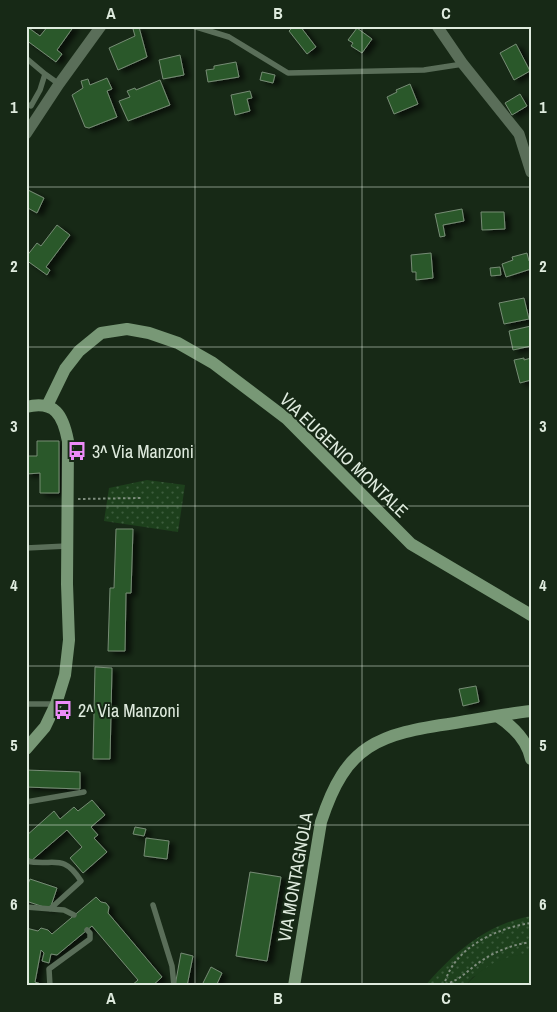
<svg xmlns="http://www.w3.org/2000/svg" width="557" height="1012" viewBox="0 0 557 1012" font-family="'Archivo Narrow',sans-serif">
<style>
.park{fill:url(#park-dots)}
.pitch{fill:#1d401c}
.building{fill:#2b5829;stroke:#768c75;filter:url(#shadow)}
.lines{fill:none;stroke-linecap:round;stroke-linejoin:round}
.path{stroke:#7e8d7d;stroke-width:2;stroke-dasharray:2.5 2.5;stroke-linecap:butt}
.lane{stroke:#5a6e59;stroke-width:5.5}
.street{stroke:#5a6e59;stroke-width:11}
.secondary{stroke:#789876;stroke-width:12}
.grid{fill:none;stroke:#dfebde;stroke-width:1;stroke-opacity:0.55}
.labels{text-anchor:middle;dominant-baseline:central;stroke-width:4;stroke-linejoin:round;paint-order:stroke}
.poi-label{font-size:18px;fill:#dfebde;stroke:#172916;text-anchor:start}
.street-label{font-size:18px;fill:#dfebde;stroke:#172916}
.neatline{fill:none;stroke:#dfebde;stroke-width:2}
.grid-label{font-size:16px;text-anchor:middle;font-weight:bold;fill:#dfebde}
</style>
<defs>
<pattern id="park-dots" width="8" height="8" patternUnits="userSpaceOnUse" patternTransform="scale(1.25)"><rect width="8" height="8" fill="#1d401c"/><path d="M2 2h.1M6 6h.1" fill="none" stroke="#3d5c3d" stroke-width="1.8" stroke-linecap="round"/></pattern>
<filter id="shadow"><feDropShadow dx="5.5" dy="3" stdDeviation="2.5" flood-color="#0009"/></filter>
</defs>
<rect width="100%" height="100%" fill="#172916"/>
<path class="park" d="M 147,480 L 185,485 L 178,532 L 104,521 L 109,488 Z
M 531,916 L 531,954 L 473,977 L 465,986 L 425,986 C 453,953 487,924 531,916 Z"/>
<path class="pitch" d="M 531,954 L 531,986 L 465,986 C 483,966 504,954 531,954 Z"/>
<path class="building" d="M 26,26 L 40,36 L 48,26 L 74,26 L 57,50 L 62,54 L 56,62 L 26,40 Z
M 294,26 L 300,26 L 316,47 L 307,54 L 289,31 Z
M 139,27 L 147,57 L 118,70 L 109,48 L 135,36 L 133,29 Z
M 357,28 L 372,39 L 362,53 L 351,46 L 353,43 L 348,40 Z
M 516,44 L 530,71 L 514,80 L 500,53 Z
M 180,55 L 184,75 L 163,79 L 159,60 Z
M 236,62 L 239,77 L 208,82 L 206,70 L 214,69 L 214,66 Z
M 262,72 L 275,75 L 273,83 L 260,80 Z
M 107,78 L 112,89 L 107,91 L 117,117 L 89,128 L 85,127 L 72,95 L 83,88 L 81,81 L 88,79 L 90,85 Z
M 160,80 L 170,105 L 128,121 L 119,101 L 130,97 L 127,91 L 135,88 L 136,90 Z
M 410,84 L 418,104 L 394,114 L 387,97 L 397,92 L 396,90 Z
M 250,91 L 252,98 L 247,99 L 250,111 L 235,115 L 231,95 Z
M 520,94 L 527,106 L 512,115 L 505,103 Z
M 26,189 L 44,198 L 37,213 L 26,207 Z
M 462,209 L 464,221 L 443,225 L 445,236 L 440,237 L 435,214 Z
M 481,212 L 504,212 L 505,229 L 482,230 Z
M 57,225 L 70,235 L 46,267 L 50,270 L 47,275 L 26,260 L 26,257 L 37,243 L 41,246 Z
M 431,253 L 433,278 L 416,280 L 416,272 L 412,272 L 411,255 Z
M 527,253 L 529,261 L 531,260 L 531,269 L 506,277 L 502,264 L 513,260 L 512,257 Z
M 500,267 L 501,275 L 491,276 L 490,268 Z
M 524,298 L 529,319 L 504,324 L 499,303 Z
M 531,326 L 531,346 L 513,350 L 509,331 Z
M 524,358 L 524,360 L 531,358 L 531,380 L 520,383 L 514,360 Z
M 37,441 L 59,441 L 59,493 L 40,493 L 40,473 L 26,474 L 26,456 L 37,456 Z
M 116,529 L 133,529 L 131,593 L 126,593 L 125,651 L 108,651 L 110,588 L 114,588 Z
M 95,667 L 112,668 L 110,759 L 93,759 Z
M 476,686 L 479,702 L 463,706 L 459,689 Z
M 26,770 L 80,772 L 80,789 L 26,787 Z
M 92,800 L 105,815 L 91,827 L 98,835 L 94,838 L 107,852 L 83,873 L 70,858 L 82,847 L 67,830 L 31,861 L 26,855 L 26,836 L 54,811 L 60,819 L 74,807 L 78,811 Z
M 135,827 L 146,829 L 144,836 L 133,834 Z
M 146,838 L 169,841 L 167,859 L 144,856 Z
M 250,872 L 281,877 L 267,961 L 236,956 Z
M 30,879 L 57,888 L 50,909 L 26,901 L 26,884 L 28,884 Z
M 96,897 L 101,902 L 106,903 L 109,907 L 108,913 L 162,977 L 152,986 L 131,986 L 138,980 L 92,926 L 57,955 L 51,954 L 49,963 L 42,961 L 44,953 L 41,950 L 35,982 L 41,984 L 40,986 L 26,986 L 26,928 L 38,931 L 41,928 L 48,930 L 52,934 Z
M 181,953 L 193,956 L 187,986 L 175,986 Z
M 211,967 L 222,973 L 216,986 L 208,986 L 203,983 Z"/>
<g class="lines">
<path class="path" d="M 78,499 L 141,498
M 445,984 C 459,981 466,972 477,964 C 493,952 511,945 531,942
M 444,986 C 452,948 497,928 531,923"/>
<path class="lane" d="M 193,26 L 229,37 L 288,73 L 424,70 L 463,64
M 26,58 L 45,74 L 40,90 L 31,106 L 26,104
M 45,74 L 59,84
M 26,548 L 67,546
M 26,704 L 56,704
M 26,802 L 84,792
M 26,861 C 53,867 63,852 81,881 L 50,909
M 153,905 L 172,966 L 174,986
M 26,907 L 64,910 L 74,915
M 50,986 L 49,969 L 90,939 L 90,933 L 87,930"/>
<path class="street" d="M 437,26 L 463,64 L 519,134 L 531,172
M 26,134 L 59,84 L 101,26"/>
<path class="secondary" d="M 47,406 L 65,369 L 79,351 L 101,333 L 127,329 L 149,333 L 178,343 L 213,363 L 287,419 L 411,544 L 531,615
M 26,407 C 55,400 63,415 68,441 L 67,584 L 69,640 L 65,675 L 56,704 L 45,727 L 26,749
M 497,716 C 514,727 527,740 531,759
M 294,986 L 321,822 C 346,744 378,734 455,723 C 480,719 505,714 531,711"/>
</g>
<path class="grid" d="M 195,26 L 195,986M 362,26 L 362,986M 26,187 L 531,187M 26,347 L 531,347M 26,506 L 531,506M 26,666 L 531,666M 26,825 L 531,825"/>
<defs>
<g id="bus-bare" transform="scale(1.5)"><path d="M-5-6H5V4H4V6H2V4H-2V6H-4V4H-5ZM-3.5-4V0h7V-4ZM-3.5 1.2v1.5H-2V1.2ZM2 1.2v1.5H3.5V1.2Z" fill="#ee8cf9" stroke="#172916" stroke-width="2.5" paint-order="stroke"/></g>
</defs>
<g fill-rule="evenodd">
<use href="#bus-bare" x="77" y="451"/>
<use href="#bus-bare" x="63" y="710"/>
</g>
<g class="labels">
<g class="poi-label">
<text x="92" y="451">3^ Via Manzoni</text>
<text x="78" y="710">2^ Via Manzoni</text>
</g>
<g class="street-label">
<text transform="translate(344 455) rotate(44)">VIA EUGENIO MONTALE</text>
<text transform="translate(295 877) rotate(-80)">VIA MONTAGNOLA</text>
</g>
</g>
<rect width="557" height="1012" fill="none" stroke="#172916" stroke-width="55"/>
<rect x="28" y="28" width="502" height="956" class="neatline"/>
<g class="grid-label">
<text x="111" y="19">A</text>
<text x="278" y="19">B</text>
<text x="446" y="19">C</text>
<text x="14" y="113">1</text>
<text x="543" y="113">1</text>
<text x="14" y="272">2</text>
<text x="543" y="272">2</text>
<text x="14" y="432">3</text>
<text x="543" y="432">3</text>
<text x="14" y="591">4</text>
<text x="543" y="591">4</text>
<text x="14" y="751">5</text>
<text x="543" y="751">5</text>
<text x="14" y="910">6</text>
<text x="543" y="910">6</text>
<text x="111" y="1004">A</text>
<text x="278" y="1004">B</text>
<text x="446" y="1004">C</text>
</g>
</svg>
